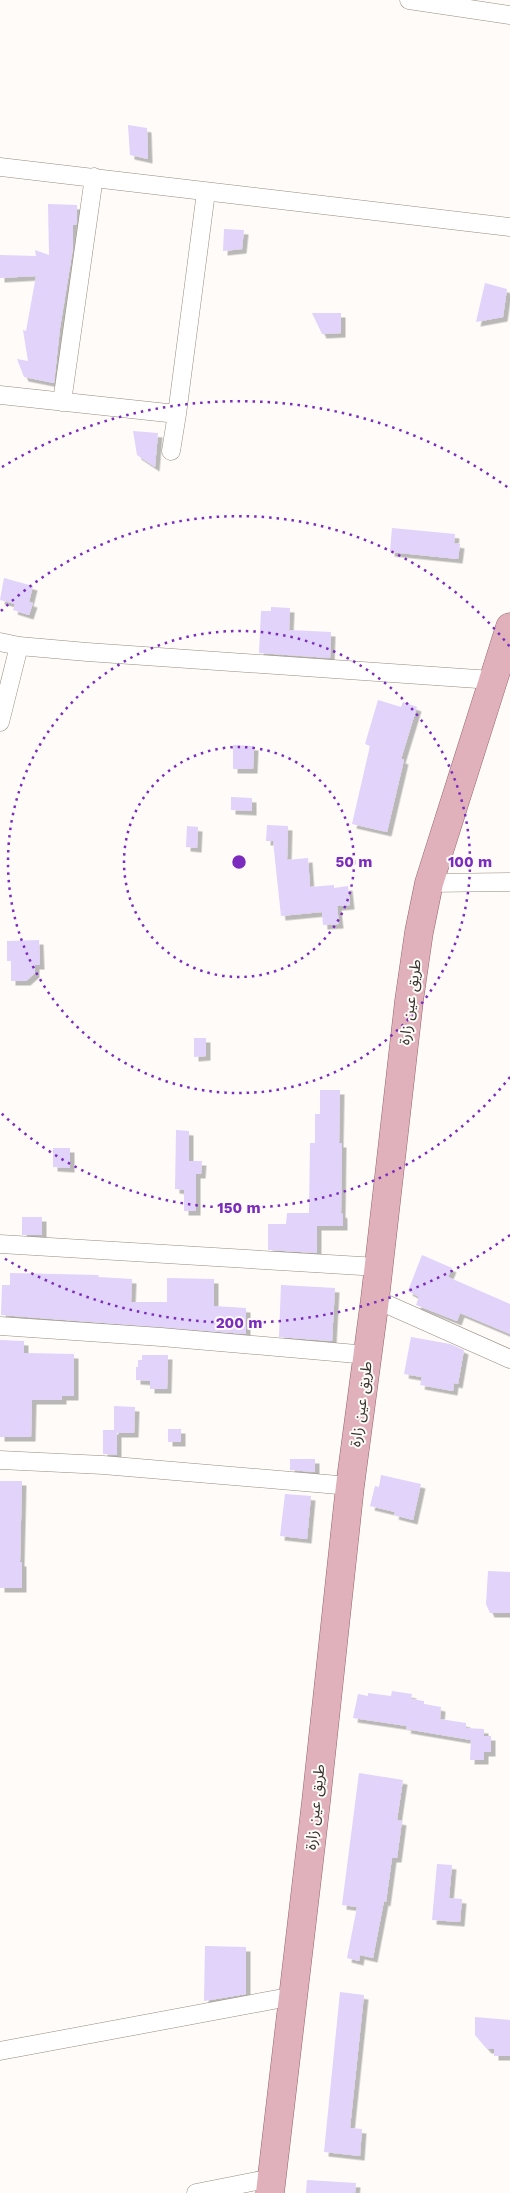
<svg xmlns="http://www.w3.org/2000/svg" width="510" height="2193" viewBox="0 0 510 2193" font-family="'Work Sans','Noto Sans Arabic',sans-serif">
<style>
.building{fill:#e1d3fa;filter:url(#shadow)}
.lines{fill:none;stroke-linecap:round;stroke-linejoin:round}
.minor-casing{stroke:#988c7f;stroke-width:19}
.primary-casing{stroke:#98636b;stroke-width:29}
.minor{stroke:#fff;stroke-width:18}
.primary{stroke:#e0b1ba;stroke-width:28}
.ring{fill:none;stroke:#7b2cbf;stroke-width:2.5;stroke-dasharray:2.5 5}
.labels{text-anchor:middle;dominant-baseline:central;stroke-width:4;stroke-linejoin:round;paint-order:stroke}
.street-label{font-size:15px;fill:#38332d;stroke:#fefbf8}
.centre{fill:#7b2cbf;stroke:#fefbf8;stroke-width:2.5}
.ring-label{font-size:15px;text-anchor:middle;font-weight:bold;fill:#7b2cbf;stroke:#fefbf8;stroke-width:4;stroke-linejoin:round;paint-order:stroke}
</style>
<defs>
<filter id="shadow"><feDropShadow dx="4.5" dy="4.5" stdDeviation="0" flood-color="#0004"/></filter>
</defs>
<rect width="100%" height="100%" fill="#fefbf8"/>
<path class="building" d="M 128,125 L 147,128 L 148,159 L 130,155 Z
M 48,204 L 77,205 L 77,222 L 76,225 L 73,225 L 73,248 L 60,328 L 54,383 L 24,377 L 17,359 L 28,361 L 23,330 L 26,331 L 36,276 L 0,278 L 0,255 L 36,256 L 35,250 L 49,255 Z
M 224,229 L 244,230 L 242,249 L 223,251 Z
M 485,283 L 507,289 L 503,317 L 476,322 Z
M 312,313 L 341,313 L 341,333 L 322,334 Z
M 133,431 L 158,433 L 155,467 L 137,455 Z
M 392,528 L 455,534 L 454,543 L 460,544 L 458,559 L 390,552 Z
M 4,578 L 33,586 L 29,602 L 33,603 L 29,615 L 13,610 L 15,604 L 0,600 Z
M 271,607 L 290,608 L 289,630 L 331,632 L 330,658 L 259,653 L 261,611 L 271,611 Z
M 378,700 L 401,707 L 403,702 L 417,707 L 401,759 L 404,760 L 387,832 L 352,824 L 370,746 L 365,744 Z
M 233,745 L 254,746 L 253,769 L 233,769 Z
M 231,797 L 252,798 L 252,811 L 231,810 Z
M 267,825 L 288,826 L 287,860 L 308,858 L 310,887 L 334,885 L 334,888 L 348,886 L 350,905 L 337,906 L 339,924 L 323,925 L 322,912 L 281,916 L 273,841 L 266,841 Z
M 187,826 L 198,827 L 197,848 L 186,847 Z
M 39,940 L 40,965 L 35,965 L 35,973 L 26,981 L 11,981 L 11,961 L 7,961 L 7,941 Z
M 194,1038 L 206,1038 L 206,1056 L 194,1057 Z
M 320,1090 L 340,1090 L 339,1143 L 342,1143 L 341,1213 L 343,1214 L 343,1226 L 317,1226 L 317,1253 L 268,1250 L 268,1224 L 286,1224 L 287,1213 L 309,1213 L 310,1143 L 315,1143 L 315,1114 L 320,1114 Z
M 176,1130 L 189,1131 L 189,1161 L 202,1161 L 201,1174 L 196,1174 L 196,1211 L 184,1211 L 184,1190 L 175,1189 Z
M 53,1148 L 70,1148 L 70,1168 L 53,1167 Z
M 22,1217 L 42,1217 L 42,1235 L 22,1235 Z
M 422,1255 L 452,1268 L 448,1277 L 510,1304 L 510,1334 L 460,1313 L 457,1321 L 416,1305 L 419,1297 L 408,1291 Z
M 10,1273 L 99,1275 L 98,1277 L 132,1279 L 131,1302 L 167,1302 L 167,1278 L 214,1279 L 214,1306 L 246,1308 L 246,1334 L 1,1315 L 2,1285 L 10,1285 Z
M 281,1285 L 335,1288 L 332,1341 L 279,1337 Z
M 411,1337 L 450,1344 L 464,1350 L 458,1384 L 454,1383 L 453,1391 L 420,1385 L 422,1377 L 404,1374 Z
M 0,1340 L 24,1341 L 24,1353 L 74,1354 L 74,1396 L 62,1396 L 62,1400 L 32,1400 L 31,1437 L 0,1437 Z
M 142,1355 L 168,1355 L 167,1389 L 150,1389 L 150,1381 L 136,1380 L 136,1367 L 138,1367 L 138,1360 L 142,1360 Z
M 114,1406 L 135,1407 L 134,1433 L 117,1433 L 117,1455 L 103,1454 L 103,1430 L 114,1430 Z
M 168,1429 L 181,1429 L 181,1442 L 168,1442 Z
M 290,1459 L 315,1459 L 315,1472 L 290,1470 Z
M 381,1475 L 421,1484 L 413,1520 L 394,1515 L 395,1512 L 370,1506 L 375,1486 L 379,1487 Z
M 0,1481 L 22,1481 L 20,1562 L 22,1562 L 22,1588 L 0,1588 Z
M 285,1494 L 311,1496 L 307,1539 L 280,1536 Z
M 488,1571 L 510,1572 L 510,1613 L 490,1613 L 486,1604 Z
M 392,1691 L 412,1694 L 411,1699 L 424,1701 L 424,1704 L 441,1707 L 440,1719 L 466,1723 L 466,1728 L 484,1729 L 484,1736 L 491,1736 L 491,1752 L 484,1752 L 484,1760 L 470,1760 L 471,1740 L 406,1729 L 407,1726 L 353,1718 L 358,1694 L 368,1696 L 368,1693 L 391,1696 Z
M 359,1773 L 403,1780 L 397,1820 L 402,1821 L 397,1858 L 392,1858 L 386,1902 L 384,1901 L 373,1958 L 360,1955 L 359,1961 L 347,1958 L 357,1907 L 342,1905 Z
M 437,1864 L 452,1865 L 449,1898 L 462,1899 L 460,1922 L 432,1920 Z
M 205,1946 L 246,1947 L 246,1994 L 204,2001 Z
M 340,1992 L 364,1995 L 350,2128 L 362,2129 L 360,2156 L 324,2152 Z
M 475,2017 L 510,2020 L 510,2056 L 494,2056 L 494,2049 L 487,2049 L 475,2035 Z
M 307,2180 L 356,2183 L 355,2193 L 306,2193 Z"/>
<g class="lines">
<g class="minor-casing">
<path id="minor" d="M 409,0 L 510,15
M 0,167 L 510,227
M 0,395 L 177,414 L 206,192
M 62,402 L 94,177
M 171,451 L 177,414
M 0,642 L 19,646 L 87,652 L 492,680
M 0,722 L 19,646
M 429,883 L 510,882
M 0,1244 L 378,1267
M 375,1299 L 510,1359
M 0,1326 L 161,1337 L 368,1355
M 0,1460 L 103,1465 L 350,1486
M 0,2051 L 294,1996
M 196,2193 L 272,2178"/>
</g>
<g class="primary-casing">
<path id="primary" d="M 270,2193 L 316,1802 L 350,1486 L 375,1299 L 409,1001 L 419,932 L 429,883 L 510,627"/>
</g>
<use href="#minor" class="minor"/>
<use href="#primary" class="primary"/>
</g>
<g class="ring">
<circle cx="239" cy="862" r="115"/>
<circle cx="239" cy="862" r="231"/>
<path d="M510 1077A346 346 0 0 1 1 1113M1 611A346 346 0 0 1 510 647"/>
<path d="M510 1235A461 461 0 0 1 2 1257M2 467A461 461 0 0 1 510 489"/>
</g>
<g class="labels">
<g class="street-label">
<text transform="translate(410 1002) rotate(-82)">طريق عين زارة</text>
<text transform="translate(361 1404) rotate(-82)">طريق عين زارة</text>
<text transform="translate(315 1807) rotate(-84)">طريق عين زارة</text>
</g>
</g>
<circle cx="239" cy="862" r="8" class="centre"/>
<g class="ring-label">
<text x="354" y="867">50 m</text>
<text x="470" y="867">100 m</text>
<text x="239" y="1213">150 m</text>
<text x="239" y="1328">200 m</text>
</g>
</svg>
